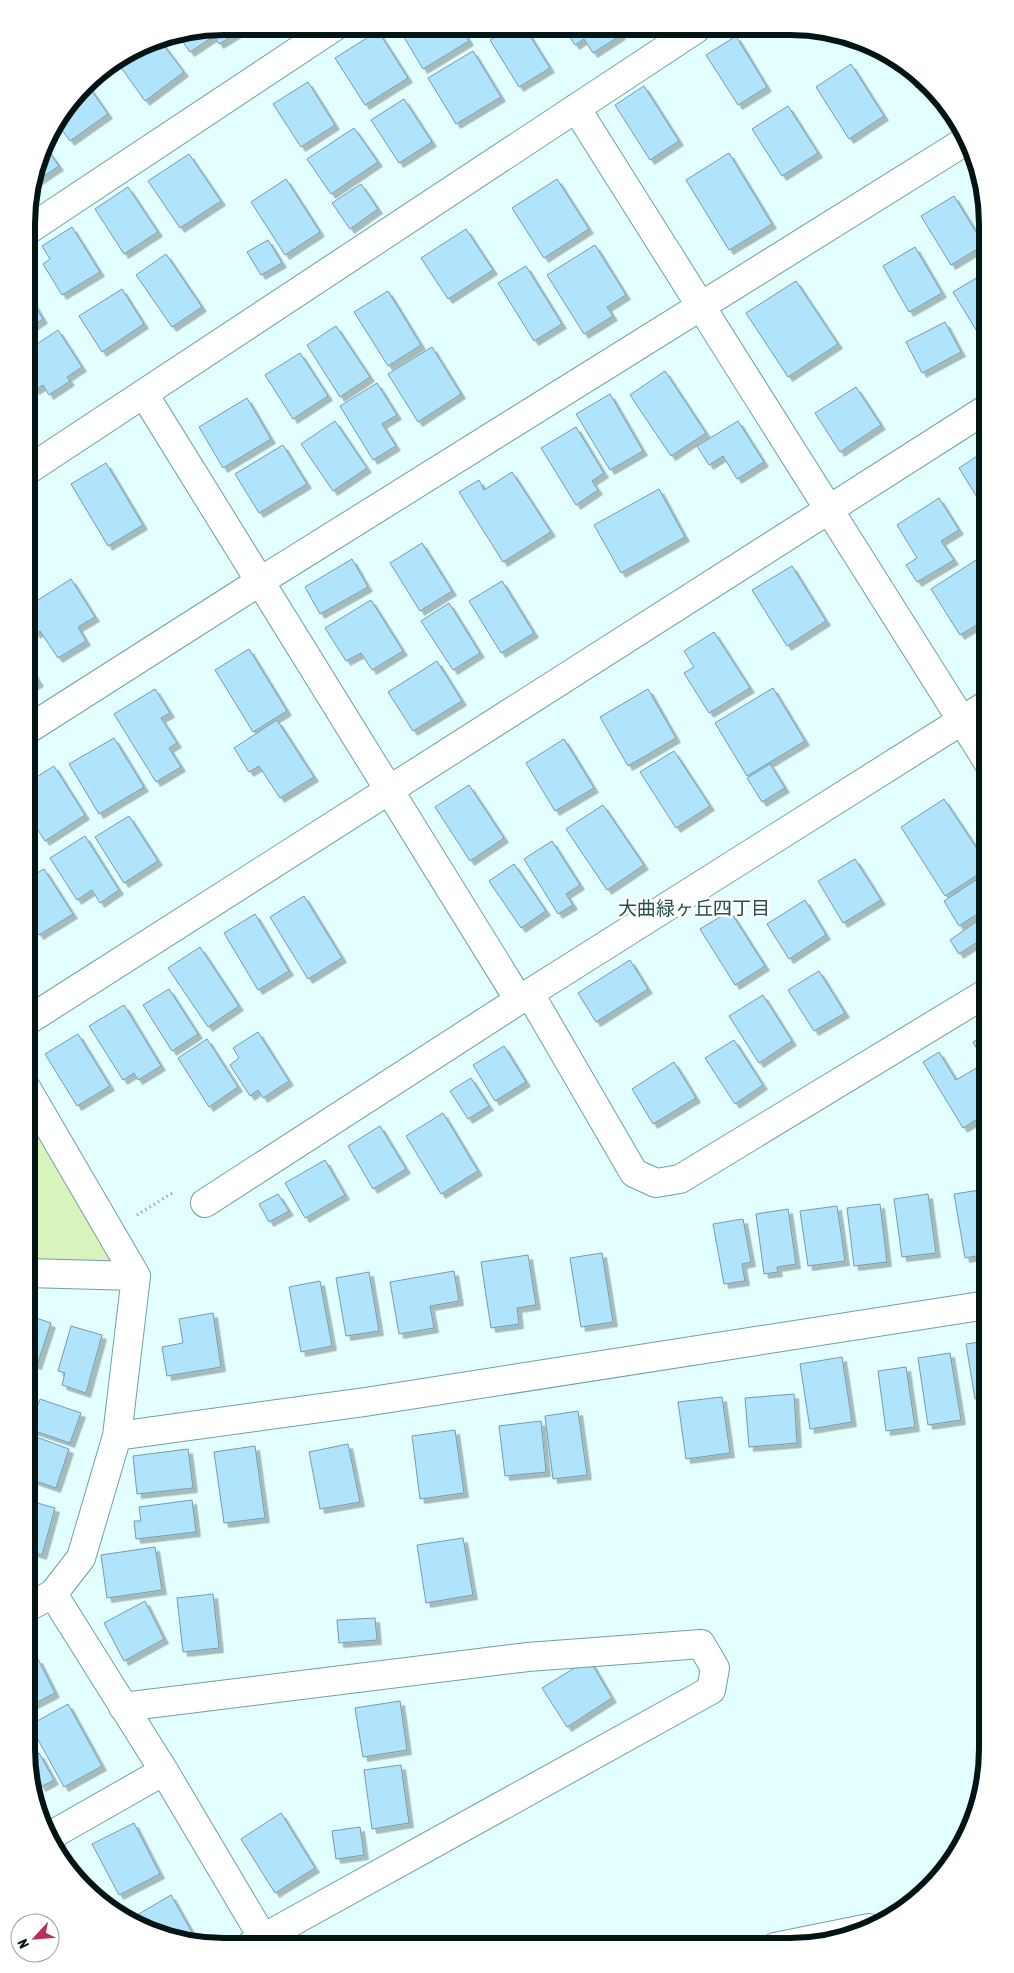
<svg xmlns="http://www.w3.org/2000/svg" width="1014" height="1973" viewBox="0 0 1014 1973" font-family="'Asap Condensed','Noto Sans JP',sans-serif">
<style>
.green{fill:#d8f3bc}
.building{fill:#b0e3fc;stroke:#759bae;filter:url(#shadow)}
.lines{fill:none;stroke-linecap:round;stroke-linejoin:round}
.street-casing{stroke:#71a0a0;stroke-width:30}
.path{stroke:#788f8f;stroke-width:3;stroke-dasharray:1 4;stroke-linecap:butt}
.street{stroke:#fff;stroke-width:28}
.labels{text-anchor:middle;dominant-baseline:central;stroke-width:5;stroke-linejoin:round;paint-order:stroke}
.neighbourhood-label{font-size:19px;fill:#235051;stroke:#fff}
.rim{fill:none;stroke:#031415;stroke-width:6}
</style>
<defs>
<filter id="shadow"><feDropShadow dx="4.5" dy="4.5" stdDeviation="0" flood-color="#0004"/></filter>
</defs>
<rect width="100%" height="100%" fill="#e2fefe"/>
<path class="green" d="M 27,1089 L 136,1276 L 27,1272 Z"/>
<path class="building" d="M 224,26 L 233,26 L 237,33 L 219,44 L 214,36 L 190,52 L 178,35 Z
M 398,27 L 461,28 L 469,41 L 423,69 Z
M 509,28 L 525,28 L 550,68 L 519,87 L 490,40 Z
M 564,28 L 618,29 L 621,35 L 593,53 L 584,39 L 575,45 Z
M 378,31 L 408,78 L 365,105 L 335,58 Z
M 736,36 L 767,87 L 738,105 L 706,55 Z
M 159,39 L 184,72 L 145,101 L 120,66 Z
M 473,51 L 501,97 L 456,124 L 428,78 Z
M 899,61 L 921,75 L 926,81 L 916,88 Z
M 851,64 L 884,116 L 849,139 L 816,87 Z
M 308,82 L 335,125 L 301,147 L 273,104 Z
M 87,84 L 108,114 L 70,141 L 57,123 Z
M 644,86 L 679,141 L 650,160 L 615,105 Z
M 404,99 L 432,142 L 399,163 L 371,120 Z
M 788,106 L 818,153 L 782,176 L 752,129 Z
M 354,128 L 378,162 L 331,194 L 307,159 Z
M 44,145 L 59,166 L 32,184 Z
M 729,153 L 772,224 L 729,250 L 686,180 Z
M 189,154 L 221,201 L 180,228 L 148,181 Z
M 286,179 L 320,232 L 285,255 L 251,202 Z
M 557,179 L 589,229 L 544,258 L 512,208 Z
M 361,184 L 378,209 L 350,229 L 332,203 Z
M 128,187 L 158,232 L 124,254 L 95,209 Z
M 954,196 L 984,245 L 951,265 L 921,216 Z
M 72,227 L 100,272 L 62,295 L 43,264 L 50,259 L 42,246 Z
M 466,229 L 493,270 L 448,299 L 421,258 Z
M 268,240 L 282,263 L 261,275 L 247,252 Z
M 595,245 L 626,295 L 607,307 L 613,316 L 584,334 L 547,275 Z
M 915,247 L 942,293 L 909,312 L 883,266 Z
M 166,254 L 202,307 L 172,327 L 136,275 Z
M 526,266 L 562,324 L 534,341 L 498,283 Z
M 988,271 L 988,341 L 984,343 L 953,292 Z
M 796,281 L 838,344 L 788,377 L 746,313 Z
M 122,289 L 144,324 L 102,352 L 79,316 Z
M 388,291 L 421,345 L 388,366 L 354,312 Z
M 28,294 L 43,319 L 28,329 Z
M 945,322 L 961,352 L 922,373 L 906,342 Z
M 336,326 L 370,377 L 340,397 L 307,345 Z
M 58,330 L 82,367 L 67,377 L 70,381 L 49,395 L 43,385 L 35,390 L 28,378 L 28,350 Z
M 432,347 L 461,394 L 418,422 L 388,374 Z
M 300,353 L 328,396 L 293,419 L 265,375 Z
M 665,371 L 706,433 L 671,456 L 630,395 Z
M 377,383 L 397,415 L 382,424 L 396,446 L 373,460 L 340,406 Z
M 856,387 L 881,425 L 840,452 L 815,413 Z
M 610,394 L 643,451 L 610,470 L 576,414 Z
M 247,398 L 271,439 L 223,468 L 199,427 Z
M 335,421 L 367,468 L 333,491 L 301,444 Z
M 738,421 L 764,462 L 737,479 L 723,456 L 709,465 L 697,446 Z
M 576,427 L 604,473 L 592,481 L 598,490 L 576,505 L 541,448 Z
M 283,445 L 307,484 L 259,513 L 235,474 Z
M 988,449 L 988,515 L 959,468 Z
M 106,463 L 143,525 L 108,546 L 71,484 Z
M 512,472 L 551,532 L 503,562 L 459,492 L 479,480 L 484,490 Z
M 659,489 L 685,537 L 621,573 L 594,525 Z
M 939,498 L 959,530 L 941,541 L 954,560 L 917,582 L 906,565 L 917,558 L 897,525 Z
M 422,543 L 452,591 L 420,611 L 390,563 Z
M 984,555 L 988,561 L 988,618 L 960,635 L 931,589 Z
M 352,559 L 368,587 L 320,614 L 305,587 Z
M 792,566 L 826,621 L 787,646 L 752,590 Z
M 71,579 L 95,617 L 78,627 L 86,641 L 58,658 L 40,631 L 36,634 L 27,620 L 27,607 Z
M 502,581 L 534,633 L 501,653 L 469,601 Z
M 371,600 L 403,651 L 372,670 L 361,653 L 346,661 L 325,628 Z
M 449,603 L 480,653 L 453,670 L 421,621 Z
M 714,632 L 750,688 L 709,713 L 684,673 L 694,667 L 684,651 Z
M 249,649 L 287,711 L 253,732 L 215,670 Z
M 437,661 L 462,701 L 413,731 L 388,692 Z
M 27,662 L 39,682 L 27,689 Z
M 773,688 L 805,741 L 747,776 L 715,723 Z
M 155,689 L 170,713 L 161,718 L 177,743 L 169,748 L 181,767 L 156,782 L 114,714 Z
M 648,689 L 676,738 L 628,766 L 600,717 Z
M 277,720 L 314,777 L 280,798 L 259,766 L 249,772 L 234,748 Z
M 114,738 L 144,787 L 99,814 L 69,764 Z
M 564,739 L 594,788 L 555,811 L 526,763 Z
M 674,751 L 710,806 L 676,828 L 640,772 Z
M 770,764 L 785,788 L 762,802 L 747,778 Z
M 54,766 L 85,815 L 45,841 L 27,813 L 27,783 Z
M 469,785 L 504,838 L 470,861 L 435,807 Z
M 944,799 L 988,865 L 988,868 L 945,896 L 901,827 Z
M 603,805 L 644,865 L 607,890 L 566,829 Z
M 129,816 L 158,861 L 124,883 L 95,837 Z
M 85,836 L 119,890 L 100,903 L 92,890 L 77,900 L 50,858 Z
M 552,841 L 580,885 L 566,894 L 573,905 L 558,914 L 524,859 Z
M 855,859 L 881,900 L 843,923 L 818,881 Z
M 514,864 L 546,911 L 521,928 L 489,881 Z
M 44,869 L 73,914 L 39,935 L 27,917 L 27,879 Z
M 985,874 L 988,879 L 988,907 L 959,926 L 944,901 Z
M 304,896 L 342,958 L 308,979 L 270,917 Z
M 805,900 L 826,935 L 789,959 L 767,924 Z
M 730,911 L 765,966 L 735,985 L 700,929 Z
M 255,914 L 289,971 L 258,990 L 224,933 Z
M 986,915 L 988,917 L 988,945 L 980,950 L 976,943 L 959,954 L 950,940 Z
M 200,947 L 239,1006 L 208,1027 L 168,968 Z
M 630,960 L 648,989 L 596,1022 L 578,993 Z
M 819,971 L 845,1013 L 814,1031 L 788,990 Z
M 169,989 L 198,1034 L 172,1051 L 143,1005 Z
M 763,995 L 792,1041 L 759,1063 L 729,1016 Z
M 124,1005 L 161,1066 L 138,1080 L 134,1073 L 123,1080 L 89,1026 Z
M 258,1032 L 289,1081 L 263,1098 L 258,1090 L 250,1096 L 230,1065 L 239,1058 L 233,1048 Z
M 78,1034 L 110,1086 L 77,1106 L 45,1054 Z
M 988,1034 L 987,1113 L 963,1128 L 923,1062 L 939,1052 L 956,1080 L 985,1063 L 973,1042 Z
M 207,1039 L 238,1087 L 209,1107 L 178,1058 Z
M 734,1040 L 763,1085 L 735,1104 L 705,1058 Z
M 504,1046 L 526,1082 L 495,1101 L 473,1065 Z
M 674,1062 L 696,1098 L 653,1124 L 632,1089 Z
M 471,1078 L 489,1106 L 468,1119 L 450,1091 Z
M 443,1113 L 478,1171 L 441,1194 L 406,1136 Z
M 380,1126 L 406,1169 L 373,1189 L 348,1146 Z
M 325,1160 L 345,1195 L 305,1218 L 285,1183 Z
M 987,1189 L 987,1254 L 965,1258 L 954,1194 Z
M 278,1194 L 289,1211 L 269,1222 L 259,1204 Z
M 928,1194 L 936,1253 L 902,1257 L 894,1199 Z
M 880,1204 L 887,1262 L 854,1266 L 847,1208 Z
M 837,1206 L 845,1261 L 808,1266 L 800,1211 Z
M 788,1209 L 796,1264 L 777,1267 L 778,1272 L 764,1274 L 756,1214 Z
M 743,1219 L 751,1262 L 742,1264 L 745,1281 L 724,1284 L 713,1224 Z
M 602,1253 L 613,1322 L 581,1327 L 570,1258 Z
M 528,1255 L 536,1305 L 517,1308 L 519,1324 L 491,1328 L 481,1262 Z
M 454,1271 L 459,1301 L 430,1306 L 434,1328 L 399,1334 L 390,1282 Z
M 369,1272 L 379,1331 L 346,1336 L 336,1278 Z
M 320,1281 L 332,1346 L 301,1352 L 289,1287 Z
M 213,1313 L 221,1367 L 167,1376 L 162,1347 L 183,1343 L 179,1319 Z
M 27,1315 L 51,1323 L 37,1365 L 27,1362 Z
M 71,1326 L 102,1335 L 86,1393 L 62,1385 L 65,1373 L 58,1371 Z
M 987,1341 L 987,1397 L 975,1399 L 966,1344 Z
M 950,1353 L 961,1420 L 928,1425 L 918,1358 Z
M 842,1357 L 852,1422 L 810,1429 L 800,1364 Z
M 906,1367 L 915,1427 L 886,1431 L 878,1371 Z
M 794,1394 L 797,1443 L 749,1447 L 745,1398 Z
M 722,1397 L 730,1453 L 686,1459 L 678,1402 Z
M 40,1399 L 81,1413 L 70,1443 L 29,1429 Z
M 578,1411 L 587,1475 L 553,1479 L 545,1416 Z
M 541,1421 L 546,1472 L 505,1476 L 499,1426 Z
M 455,1430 L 464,1493 L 420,1499 L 412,1436 Z
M 28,1434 L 69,1449 L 56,1488 L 27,1478 Z
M 348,1444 L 360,1502 L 320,1509 L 309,1452 Z
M 255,1446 L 265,1518 L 224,1523 L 214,1452 Z
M 188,1449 L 193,1488 L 137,1494 L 133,1456 Z
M 27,1500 L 55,1508 L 42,1555 L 26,1550 Z
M 192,1500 L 196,1532 L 136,1539 L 134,1521 L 141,1521 L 139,1507 Z
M 463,1538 L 473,1595 L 426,1603 L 417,1545 Z
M 155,1547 L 162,1590 L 107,1598 L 101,1555 Z
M 213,1594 L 219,1648 L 183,1652 L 177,1598 Z
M 145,1601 L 164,1639 L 124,1661 L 104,1623 Z
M 375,1618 L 377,1640 L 339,1643 L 337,1620 Z
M 38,1659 L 55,1693 L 26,1708 L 26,1665 Z
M 589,1659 L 612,1698 L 567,1727 L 542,1688 Z
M 400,1701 L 407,1750 L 363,1757 L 355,1708 Z
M 68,1704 L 102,1766 L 64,1787 L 30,1725 Z
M 39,1753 L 54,1780 L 41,1787 L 28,1759 Z
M 401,1765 L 409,1823 L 372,1829 L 364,1770 Z
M 281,1813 L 315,1868 L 275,1893 L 241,1839 Z
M 134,1823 L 160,1874 L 119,1895 L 92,1844 Z
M 360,1827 L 364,1855 L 336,1859 L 332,1831 Z
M 171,1895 L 198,1943 L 195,1944 L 145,1929 L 137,1915 Z"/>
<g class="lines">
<g class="street-casing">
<path id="street" d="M 576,108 L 988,762
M 28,230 L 334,27
M 144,394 L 519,1000
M 28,470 L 696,29
M 27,730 L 259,582 L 967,140
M 530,994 L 634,1173 L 656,1183 L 680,1179 L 988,992
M 27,1021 L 988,408
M 27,1089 L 136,1276 L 117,1436 L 81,1558 L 53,1594 L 164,1771 L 263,1938 L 251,1945
M 205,1203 L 519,1000 L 988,704
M 27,1273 L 136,1276
M 117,1436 L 365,1402 L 987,1305
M 26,1608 L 53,1594
M 123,1707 L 528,1657 L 701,1644 L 715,1668 L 711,1690 L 263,1938
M 48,1837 L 164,1771
M 775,1947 L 869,1928"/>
</g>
<path class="path" d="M 137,1215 L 174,1192"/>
<use href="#street" class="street"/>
</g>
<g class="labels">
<g class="neighbourhood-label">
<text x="694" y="908">大曲緑ヶ丘四丁目</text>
</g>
</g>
<path d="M0 0H1014V1973H0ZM224 35H790A189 189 0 0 1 979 224V1749A189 189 0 0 1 790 1938H224A189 189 0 0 1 35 1749V224A189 189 0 0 1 224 35Z" fill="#fff" fill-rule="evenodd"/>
<path class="rim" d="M224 35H790A189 189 0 0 1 979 224V1749A189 189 0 0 1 790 1938H224A189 189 0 0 1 35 1749V224A189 189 0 0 1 224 35Z"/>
<g transform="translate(35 1938) rotate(244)"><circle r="24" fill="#ffffff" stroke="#9aa1a1"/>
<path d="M0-4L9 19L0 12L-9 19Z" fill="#bb2e60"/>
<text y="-8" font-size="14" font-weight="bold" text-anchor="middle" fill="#031415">N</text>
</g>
</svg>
